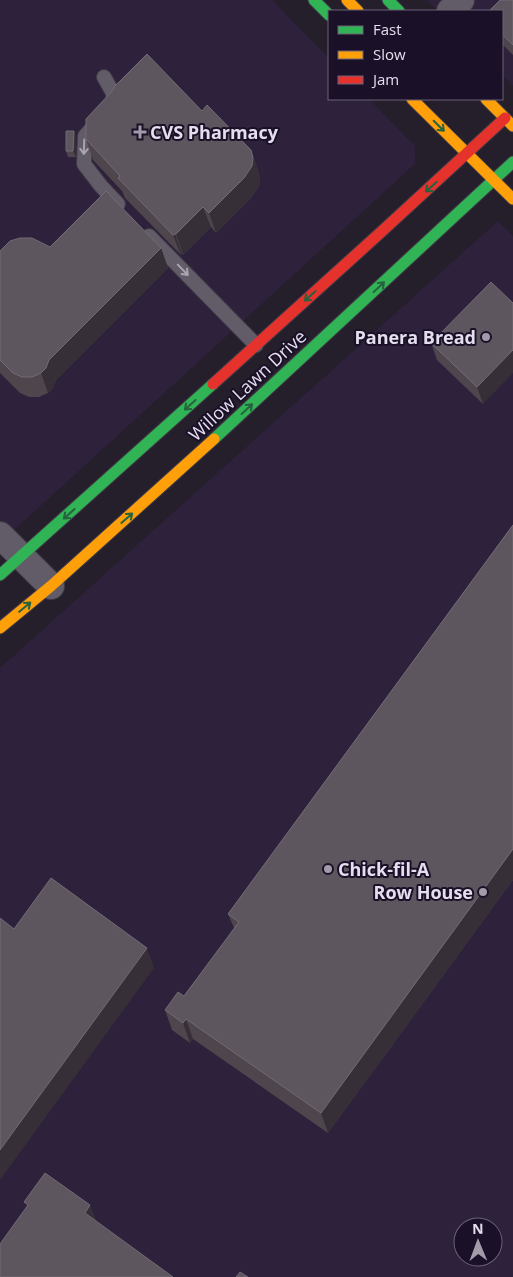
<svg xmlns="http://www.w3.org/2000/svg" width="513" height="1277" viewBox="0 0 513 1277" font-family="'Open Sans',sans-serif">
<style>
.built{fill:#2d213c;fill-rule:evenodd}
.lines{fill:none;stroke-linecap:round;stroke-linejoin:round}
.lane-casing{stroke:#413c47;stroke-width:16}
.street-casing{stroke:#413c47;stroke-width:28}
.fast-casing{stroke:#413c47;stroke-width:13}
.slow-casing{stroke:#413c47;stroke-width:13}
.jam-casing{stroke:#413c47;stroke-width:13}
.lane{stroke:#615c67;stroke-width:14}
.street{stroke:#615c67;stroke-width:26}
.fast{stroke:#30b455;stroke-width:11}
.slow{stroke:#ff9f0a;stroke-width:11}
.jam{stroke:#e5322d;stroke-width:11}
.wall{fill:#4e454d}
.shaded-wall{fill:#372f38}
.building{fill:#5e565e;stroke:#736b75}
.oneway{stroke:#25623e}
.oneway2{stroke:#a9a4b1}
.poi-dot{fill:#a19baa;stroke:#1a1027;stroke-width:2}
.labels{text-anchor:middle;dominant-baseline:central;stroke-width:4;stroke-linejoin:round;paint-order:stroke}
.poi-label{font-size:18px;font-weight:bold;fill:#e4deee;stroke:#1a1027;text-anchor:start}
.street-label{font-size:18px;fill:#e4deee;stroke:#1a1027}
</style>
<rect width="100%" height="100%" fill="#241f2b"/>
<path class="built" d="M 0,0 L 272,0 L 329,58 L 329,99 L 369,99 L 415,146 L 415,164 L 0,543 Z
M 427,0 L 513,0 L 513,86 L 502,74 L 502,11 L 438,11 Z
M 498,221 L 513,236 L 513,1277 L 0,1277 L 0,668 ZM 463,1227 L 493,1227 L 493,1257 L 463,1257 Z"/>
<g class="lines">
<g class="lane-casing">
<path id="lane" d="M 104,77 L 113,93 L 114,104 L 85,136 L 84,164 L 101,186 L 118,204
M 149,236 L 256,345"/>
</g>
<g class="street-casing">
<path id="street" d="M 450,11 L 461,0
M 0,535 L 51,586"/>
</g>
<g class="fast-casing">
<path id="fast" d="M 314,0 L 329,15
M 388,0 L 399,11
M 214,439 L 513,162
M 0,575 L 213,384"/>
</g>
<g class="slow-casing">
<path id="slow" d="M 347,0 L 358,11
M 412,99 L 513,199
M 486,99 L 513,126
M 0,628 L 51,586 L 214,439"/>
</g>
<g class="jam-casing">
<path id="jam" d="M 213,384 L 380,233 L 505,118"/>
</g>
<use href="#lane" class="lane"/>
<use href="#street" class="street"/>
<use href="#fast" class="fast"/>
<use href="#slow" class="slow"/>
<use href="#jam" class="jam"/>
</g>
<path class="wall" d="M 513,0 L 513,55 L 502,44 L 502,11 Z
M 202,111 L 251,150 L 258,170 L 260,178 L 259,186 L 251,198 L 216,233 L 211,227 L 183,255 L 182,254 L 181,255 L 125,198 L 122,191 L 93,160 L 86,139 Z
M 76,137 L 76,157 L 68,157 L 66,151 Z
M 50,247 L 161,248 L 168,268 L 56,380 L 53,388 L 48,393 L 39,397 L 29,397 L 20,393 L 0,373 L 0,251 Z
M 491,282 L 483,404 L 437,360 L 431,343 Z
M 513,525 L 513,880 L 328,1133 L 193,1039 L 190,1043 L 172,1030 L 165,1010 L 184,996 L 234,928 L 228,914 Z"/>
<path class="shaded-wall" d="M 74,131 L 76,137 L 76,157 L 73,151 Z
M 251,150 L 258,170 L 260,178 L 259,186 L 251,198 L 216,233 L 209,213 Z
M 203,207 L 211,227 L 183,255 L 176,234 Z
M 175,234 L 182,254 L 181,255 L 173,235 Z
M 161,248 L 168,268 L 56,380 L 53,388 L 48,393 L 41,373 L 49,360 Z
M 513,350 L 513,373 L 483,404 L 477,387 Z
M 513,849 L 513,880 L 328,1133 L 321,1113 Z
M 147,948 L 154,968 L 0,1180 L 0,1150 Z
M 186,1019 L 193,1039 L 190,1043 L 183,1023 Z
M 90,1205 L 98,1225 L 85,1213 Z"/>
<path class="building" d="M 500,0 L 513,0 L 513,45 L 502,34 L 502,11 L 489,11 Z
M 147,54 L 202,111 L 207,105 L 251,150 L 253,158 L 252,166 L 244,178 L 209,213 L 203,207 L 176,234 L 175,234 L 173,235 L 118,178 L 120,176 L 86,139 L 86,119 L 113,90 L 115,86 Z
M 66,131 L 74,131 L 73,151 L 66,151 Z
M 106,191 L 161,248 L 49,360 L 46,368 L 41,373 L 32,377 L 22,377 L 13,373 L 0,360 L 0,251 L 10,241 L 20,238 L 32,238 L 50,247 Z
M 491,282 L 513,303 L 513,350 L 477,387 L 431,343 Z
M 513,525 L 513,849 L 321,1113 L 186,1019 L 183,1023 L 165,1010 L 178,992 L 184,996 L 239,922 L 228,914 Z
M 51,878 L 147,948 L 0,1150 L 0,918 L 14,929 Z
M 45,1173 L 90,1205 L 85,1213 L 173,1277 L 0,1277 L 0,1244 L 28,1205 L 24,1202 Z
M 240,1272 L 248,1277 L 236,1277 Z"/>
<defs><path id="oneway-shaft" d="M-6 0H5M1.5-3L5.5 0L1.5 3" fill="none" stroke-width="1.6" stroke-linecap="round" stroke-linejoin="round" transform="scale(1.25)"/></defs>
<g class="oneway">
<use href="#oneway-shaft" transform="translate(439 126) rotate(45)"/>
<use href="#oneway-shaft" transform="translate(431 187) rotate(138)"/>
<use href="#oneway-shaft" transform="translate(379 287) rotate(-43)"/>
<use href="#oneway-shaft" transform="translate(310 296) rotate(138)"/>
<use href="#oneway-shaft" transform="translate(190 405) rotate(138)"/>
<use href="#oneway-shaft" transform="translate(247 409) rotate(-43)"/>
<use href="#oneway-shaft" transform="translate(69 514) rotate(138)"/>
<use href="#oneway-shaft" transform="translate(127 518) rotate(-41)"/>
<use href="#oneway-shaft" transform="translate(25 607) rotate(-40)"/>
</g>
<g class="oneway2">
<use href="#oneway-shaft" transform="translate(84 147) rotate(92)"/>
<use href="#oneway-shaft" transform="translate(183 270) rotate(46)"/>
</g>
<g class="poi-dot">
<path d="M137.5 124.5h5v5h5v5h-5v5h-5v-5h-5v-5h5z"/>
<circle cx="486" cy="337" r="5"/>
<circle cx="328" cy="869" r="5"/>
<circle cx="483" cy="892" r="5"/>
</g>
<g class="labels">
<g class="poi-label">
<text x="150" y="132">CVS Pharmacy</text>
<text x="476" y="337" text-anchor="end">Panera Bread</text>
<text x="338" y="869">Chick-fil-A</text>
<text x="473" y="892" text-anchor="end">Row House</text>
</g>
<g class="street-label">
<text transform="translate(247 385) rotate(-43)">Willow Lawn Drive</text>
</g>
</g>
<rect x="328" y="10" width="175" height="90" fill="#1a1027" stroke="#6b6277"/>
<rect x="338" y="26" width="25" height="8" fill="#30b455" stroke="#6b6277"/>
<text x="373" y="35" font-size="15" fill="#e4deee">Fast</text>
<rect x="338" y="51" width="25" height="8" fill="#ff9f0a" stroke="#6b6277"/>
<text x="373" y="60" font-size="15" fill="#e4deee">Slow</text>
<rect x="338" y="76" width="25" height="8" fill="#e5322d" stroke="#6b6277"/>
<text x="373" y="85" font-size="15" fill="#e4deee">Jam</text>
<g transform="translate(478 1242) rotate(359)"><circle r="24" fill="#1a1027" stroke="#6b6277"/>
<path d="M0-4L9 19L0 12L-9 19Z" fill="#a19baa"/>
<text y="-8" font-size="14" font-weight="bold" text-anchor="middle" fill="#e4deee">N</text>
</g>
</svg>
